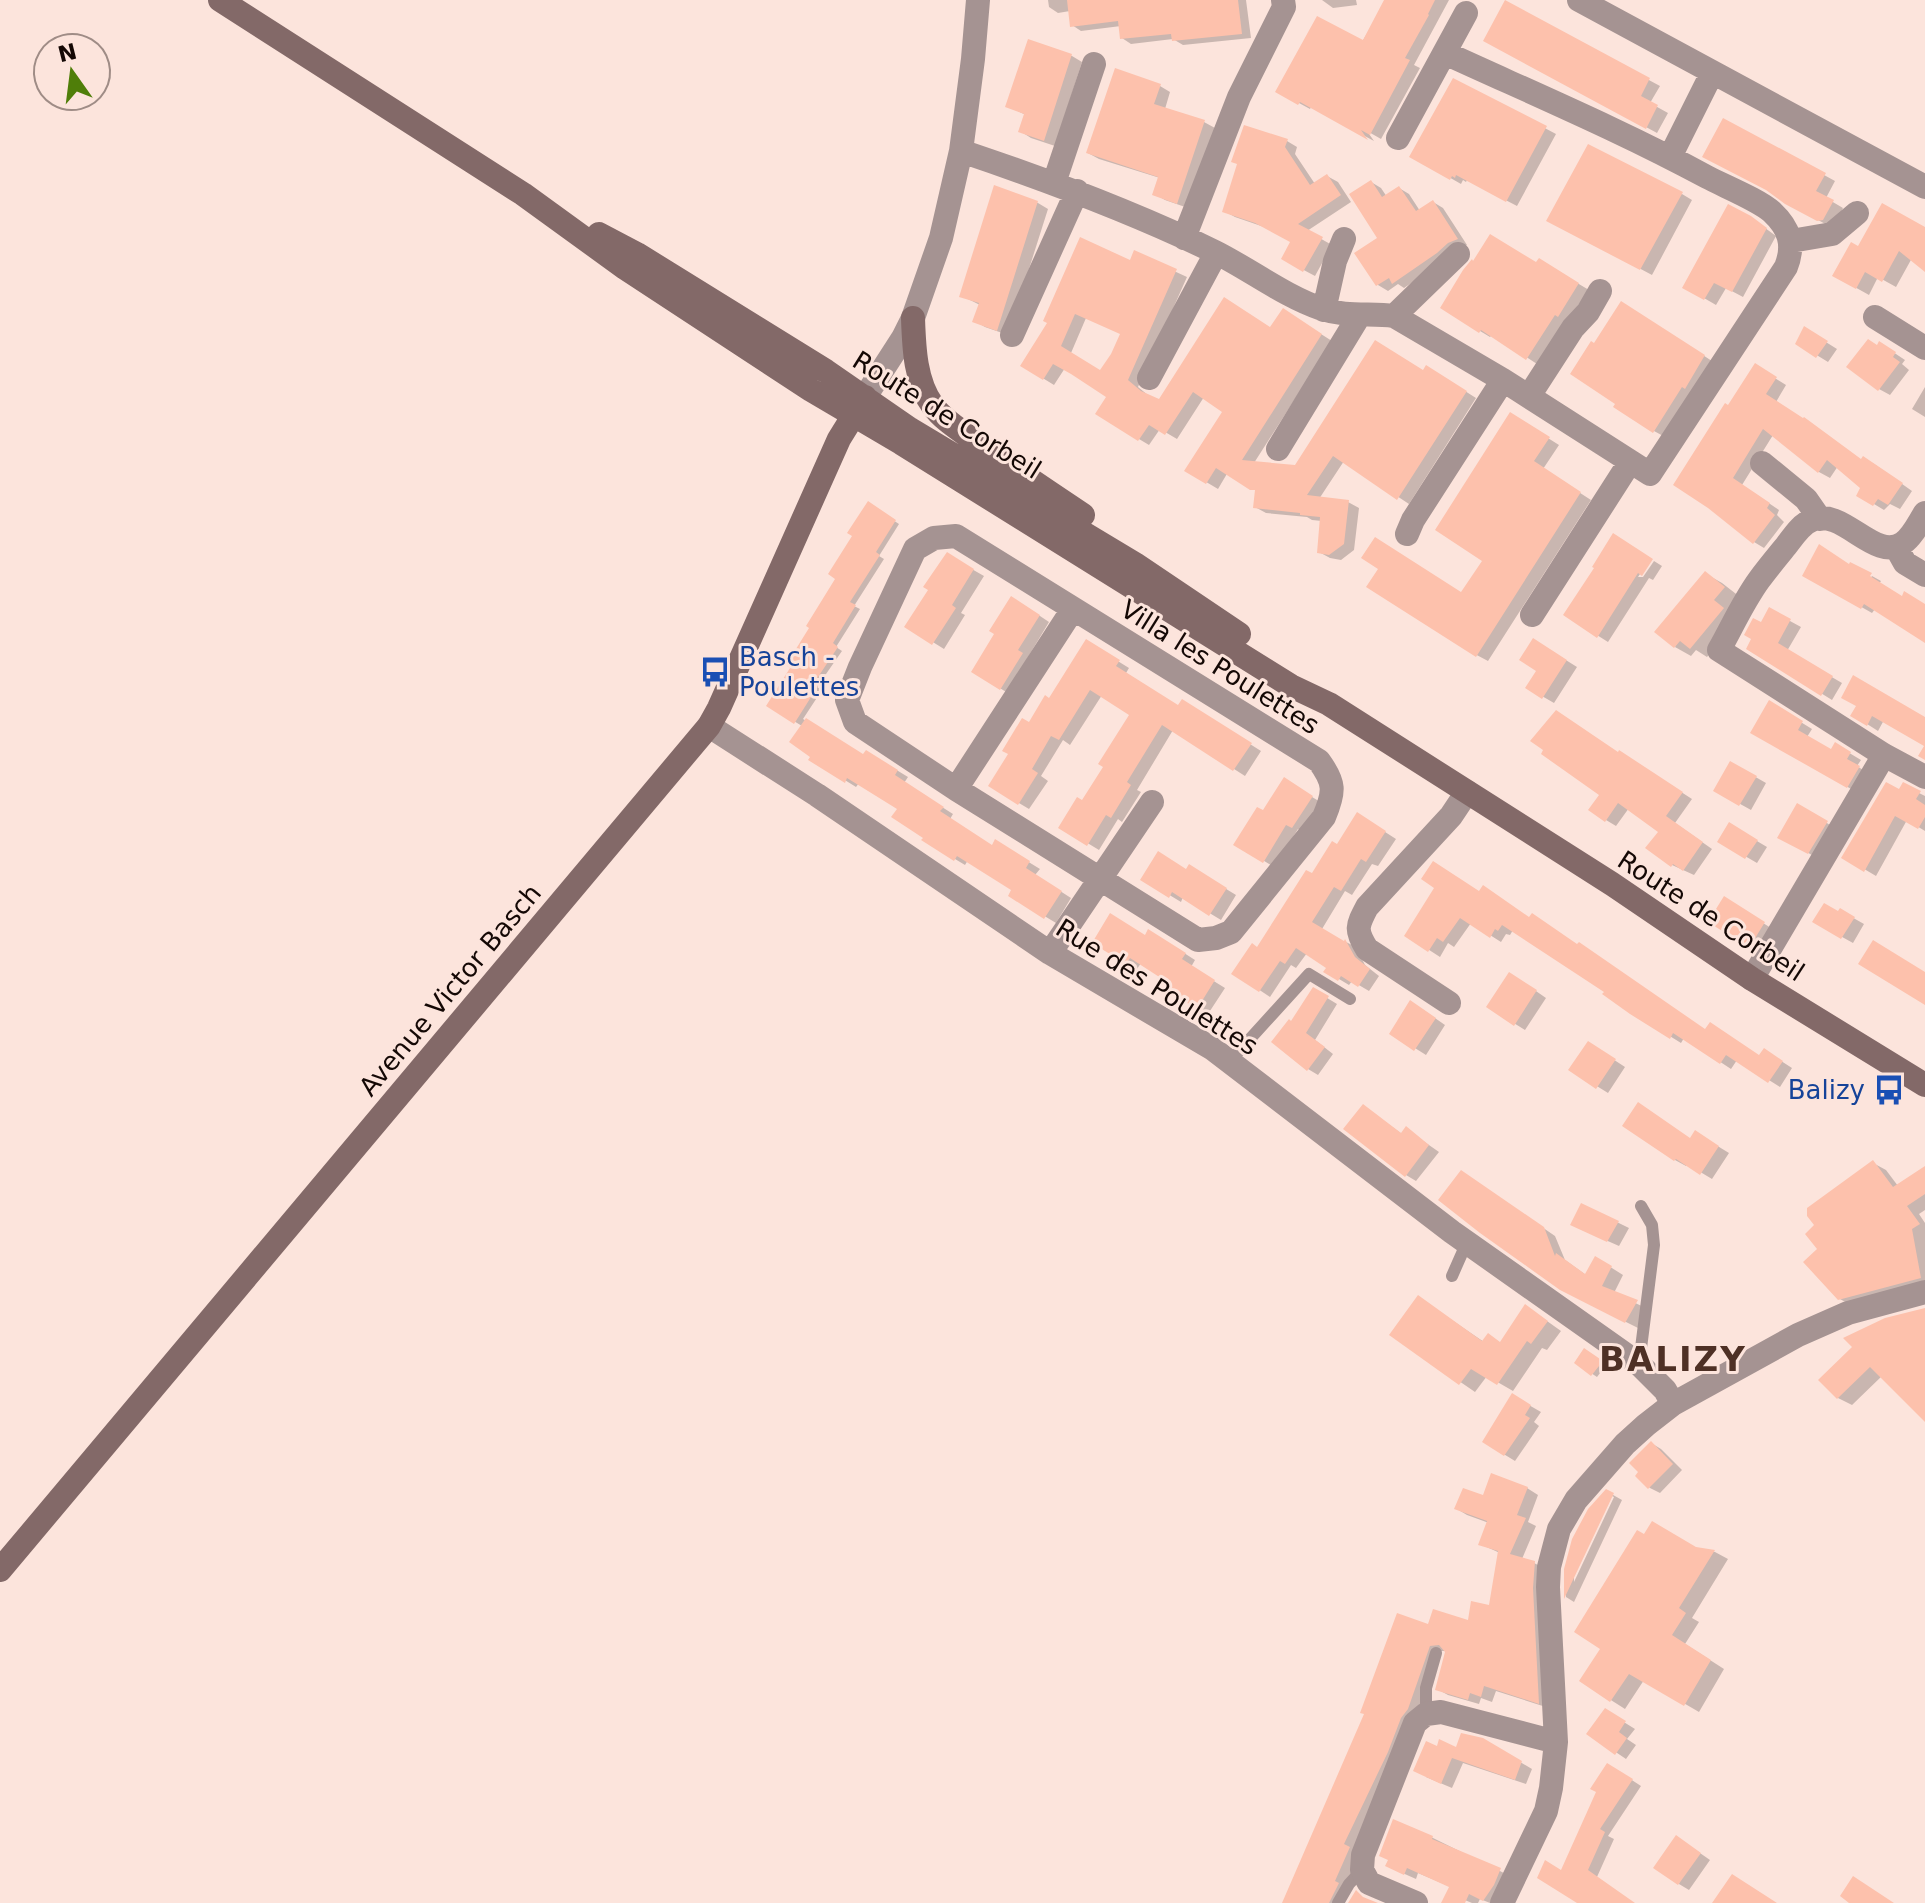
<svg xmlns="http://www.w3.org/2000/svg" width="1925" height="1903" viewBox="0 0 1925 1903" font-family="'DejaVu Sans',sans-serif">
<style>
.shadow{fill:#0003;fill-rule:evenodd}
.building{fill:#fdc1ac;fill-rule:evenodd}
.lines{fill:none;stroke-linecap:round;stroke-linejoin:round}
.lane{stroke:#a59392;stroke-width:12}
.street{stroke:#a59392;stroke-width:24}
.secondary{stroke:#836968;stroke-width:24}
.labels{text-anchor:middle;dominant-baseline:central;stroke-width:6;stroke-linejoin:round;paint-order:stroke}
.street-label{font-size:26px;fill:#140805;stroke:#fce4dc}
.transit-label{font-size:26px;fill:#164399;stroke:#fce4dc;text-anchor:start}
.district-label{font-size:34px;font-weight:bold;letter-spacing:2px;fill:#4e3025;stroke:#fce4dc}
</style>
<rect width="100%" height="100%" fill="#fce4dc"/>
<path class="shadow" d="M 1048,0 L 1246,0 L 1251,38 L 1183,45 L 1173,39 L 1131,44 L 1122,38 L 1121,26 L 1081,31 L 1072,25 L 1070,11 L 1058,13 L 1049,7 Z
M 1322,0 L 1356,0 L 1357,5 L 1333,8 Z
M 1387,0 L 1449,0 L 1414,65 L 1420,68 L 1381,139 L 1367,131 L 1374,141 L 1311,107 L 1310,109 L 1277,91 L 1362,42 Z
M 1506,3 L 1660,86 L 1650,103 L 1668,113 L 1657,133 L 1486,40 Z
M 1029,41 L 1072,56 L 1082,62 L 1055,146 L 1031,138 L 1020,131 L 1026,115 L 1007,106 Z
M 1454,80 L 1556,134 L 1517,206 L 1467,180 L 1466,182 L 1463,180 L 1461,184 L 1412,156 Z
M 1160,86 L 1170,92 L 1165,109 L 1204,122 L 1215,128 L 1188,208 L 1165,200 L 1155,194 L 1160,178 L 1099,159 L 1088,153 Z
M 1724,120 L 1835,181 L 1826,198 L 1843,208 L 1834,225 L 1829,226 L 1787,203 L 1771,191 Z
M 1287,141 L 1297,147 L 1295,154 L 1315,184 L 1327,176 L 1338,182 L 1351,202 L 1307,231 L 1332,245 L 1315,276 L 1283,259 L 1292,241 L 1267,228 L 1235,217 L 1224,211 Z
M 1371,182 L 1381,188 L 1387,197 L 1399,188 L 1409,194 L 1420,211 L 1433,202 L 1443,208 L 1467,245 L 1459,248 L 1448,258 L 1404,288 L 1398,284 L 1388,291 L 1378,285 L 1380,239 Z
M 995,188 L 1038,203 L 1048,209 L 1008,335 L 985,327 L 975,321 L 980,305 L 962,296 Z
M 1682,194 L 1692,200 L 1652,275 L 1560,226 Z
M 1750,217 L 1776,236 L 1743,297 L 1726,288 L 1716,305 L 1685,287 Z
M 1925,229 L 1925,269 L 1912,258 L 1896,287 L 1878,277 L 1869,295 L 1835,276 L 1859,249 Z
M 1135,253 L 1187,277 L 1138,387 L 1149,396 L 1160,401 L 1271,330 L 1294,317 L 1332,341 L 1254,463 L 1296,468 L 1424,372 L 1438,374 L 1476,398 L 1409,504 L 1344,461 L 1319,499 L 1348,502 L 1359,508 L 1354,550 L 1341,560 L 1330,558 L 1319,552 L 1322,521 L 1312,520 L 1307,517 L 1266,513 L 1255,507 L 1257,491 L 1228,472 L 1218,489 L 1186,470 L 1225,411 L 1204,397 L 1177,439 L 1160,429 L 1149,445 L 1139,439 L 1109,397 L 1065,368 L 1054,385 L 1023,366 L 1050,323 L 1131,262 ZM 1086,318 L 1122,334 L 1112,355 L 1101,372 L 1071,353 Z
M 1540,261 L 1589,290 L 1537,364 L 1492,335 L 1490,337 L 1442,308 L 1537,265 Z
M 1632,309 L 1715,363 L 1665,437 L 1654,431 L 1595,346 Z
M 1805,329 L 1837,349 L 1828,362 L 1797,343 Z
M 1890,350 L 1905,360 L 1902,364 L 1909,370 L 1890,395 L 1879,389 Z
M 1755,366 L 1786,385 L 1776,402 L 1862,461 L 1874,464 L 1912,491 L 1900,509 L 1890,504 L 1884,510 L 1874,504 L 1862,488 L 1838,466 L 1830,478 L 1819,472 L 1773,435 L 1742,485 L 1779,510 L 1777,515 L 1784,522 L 1764,548 L 1754,542 L 1709,506 L 1728,408 Z
M 1925,387 L 1925,417 L 1912,409 Z
M 1521,421 L 1559,445 L 1543,469 L 1591,500 L 1488,661 L 1471,652 L 1380,569 L 1462,594 L 1485,561 Z
M 868,504 L 899,524 L 879,556 L 884,559 L 854,606 L 860,609 L 836,647 L 842,651 L 817,687 L 822,690 L 803,719 L 864,756 L 867,752 L 908,777 L 904,783 L 953,814 L 950,819 L 993,847 L 996,842 L 1040,869 L 1035,875 L 1071,898 L 1056,923 L 1010,895 L 1014,890 L 968,860 L 965,865 L 955,859 L 926,837 L 899,808 L 859,783 L 856,787 L 811,759 L 802,726 L 769,706 L 793,667 L 838,579 Z
M 947,555 L 984,576 L 961,613 L 965,615 L 944,649 L 907,626 L 930,589 Z
M 1650,559 L 1638,577 L 1643,577 L 1654,561 L 1662,566 L 1653,580 L 1649,578 L 1608,642 L 1565,615 Z
M 1706,574 L 1722,583 L 1740,597 L 1739,619 L 1707,657 L 1696,650 L 1691,656 L 1675,647 Z
M 1805,575 L 1866,586 L 1872,576 L 1881,581 L 1879,584 L 1902,598 L 1925,606 L 1925,640 L 1875,609 L 1872,613 Z
M 1022,604 L 1049,622 L 1028,657 L 1011,695 L 974,672 Z
M 1770,610 L 1801,627 L 1787,651 L 1842,683 L 1832,700 L 1748,648 Z
M 1087,642 L 1129,668 L 1126,673 L 1179,707 L 1193,708 L 1261,751 L 1245,776 L 1173,730 L 1137,790 L 1141,792 L 1122,822 L 1118,819 L 1099,850 L 1061,827 L 1083,803 L 1106,767 L 1132,714 L 1102,695 L 1070,745 L 1063,740 L 1041,776 L 1048,781 L 1029,809 L 991,786 L 1030,725 L 1050,700 Z
M 1545,647 L 1577,667 L 1554,703 L 1528,688 L 1539,670 Z
M 1770,703 L 1812,729 L 1807,737 L 1832,752 L 1836,745 L 1861,760 L 1857,766 L 1869,774 L 1858,793 L 1753,732 Z
M 1858,706 L 1925,719 L 1925,745 L 1884,720 L 1878,731 L 1853,715 Z
M 1619,754 L 1630,759 L 1692,799 L 1675,823 L 1712,849 L 1694,875 L 1672,865 L 1648,848 L 1660,831 L 1629,808 L 1616,826 L 1606,820 L 1601,795 Z
M 1731,763 L 1766,783 L 1751,810 L 1715,790 Z
M 1284,780 L 1322,803 L 1303,832 L 1298,829 L 1274,867 L 1236,844 L 1264,813 Z
M 1903,785 L 1925,796 L 1925,831 L 1907,820 L 1876,876 L 1844,857 L 1899,792 Z
M 1798,806 L 1837,829 L 1819,859 L 1780,837 Z
M 1368,821 L 1396,839 L 1378,866 L 1372,864 L 1352,895 L 1345,891 L 1322,929 L 1344,944 L 1346,942 L 1356,947 L 1365,965 L 1379,976 L 1369,991 L 1352,981 L 1349,985 L 1339,979 L 1326,972 L 1329,968 L 1307,953 L 1296,968 L 1291,965 L 1270,997 L 1234,973 L 1258,949 L 1312,876 L 1338,847 Z
M 1730,825 L 1767,847 L 1757,863 L 1719,841 Z
M 1187,871 L 1200,873 L 1236,895 L 1221,920 L 1183,897 L 1181,902 L 1143,879 Z
M 1480,893 L 1530,919 L 1706,1031 L 1760,1057 L 1775,1057 L 1792,1068 L 1780,1087 L 1737,1060 L 1731,1069 L 1684,1038 L 1681,1043 L 1631,1012 L 1606,991 L 1513,930 L 1510,935 L 1506,934 L 1501,942 L 1471,923 L 1454,947 L 1448,943 L 1440,957 L 1406,935 Z
M 1735,905 L 1774,930 L 1760,952 L 1750,946 Z
M 1841,911 L 1864,924 L 1853,943 L 1815,922 Z
M 1146,937 L 1159,937 L 1195,960 L 1191,967 L 1225,988 L 1208,1014 L 1166,987 L 1170,982 L 1141,963 L 1137,969 L 1095,942 Z
M 1520,980 L 1546,998 L 1525,1030 L 1488,1007 Z
M 1314,990 L 1337,1004 L 1315,1040 L 1333,1054 L 1318,1075 L 1308,1069 L 1292,1023 Z
M 1422,1009 L 1445,1025 L 1426,1055 L 1391,1033 Z
M 1599,1050 L 1625,1067 L 1608,1093 L 1571,1070 Z
M 1363,1106 L 1402,1134 L 1406,1129 L 1439,1152 L 1416,1181 L 1406,1175 Z
M 1625,1125 L 1692,1140 L 1706,1139 L 1729,1153 L 1712,1179 L 1687,1164 L 1686,1166 L 1675,1160 Z
M 1873,1163 L 1886,1170 L 1898,1186 L 1925,1168 L 1925,1210 L 1919,1214 L 1925,1223 L 1925,1287 L 1854,1307 L 1840,1299 L 1820,1249 Z
M 1473,1180 L 1555,1236 L 1565,1260 L 1586,1275 L 1596,1258 L 1623,1275 L 1614,1293 L 1648,1309 L 1638,1328 L 1574,1296 Z
M 1582,1205 L 1629,1228 L 1619,1246 L 1583,1230 Z
M 1418,1297 L 1484,1342 L 1502,1343 L 1540,1316 L 1561,1331 L 1547,1350 L 1542,1348 L 1513,1391 L 1487,1376 L 1475,1392 L 1392,1335 Z
M 1925,1310 L 1925,1420 L 1882,1376 L 1852,1405 L 1838,1398 L 1821,1380 Z
M 1589,1353 L 1606,1365 L 1597,1377 L 1576,1363 Z
M 1513,1396 L 1541,1412 L 1534,1422 L 1539,1426 L 1515,1461 L 1484,1442 Z
M 1651,1443 L 1661,1449 L 1682,1470 L 1660,1493 L 1650,1488 L 1638,1476 Z
M 1492,1475 L 1527,1488 L 1538,1495 L 1528,1522 L 1536,1526 L 1522,1559 L 1534,1563 L 1546,1569 L 1549,1708 L 1496,1691 L 1492,1702 L 1481,1698 L 1479,1704 L 1448,1695 L 1437,1689 L 1447,1651 L 1441,1651 L 1360,1855 L 1343,1903 L 1285,1903 L 1429,1626 L 1469,1622 L 1491,1608 L 1500,1553 L 1480,1544 L 1489,1523 L 1467,1515 L 1457,1509 L 1484,1498 Z
M 1606,1491 L 1622,1500 L 1574,1602 L 1566,1597 L 1566,1570 ZM 1610,1495 L 1614,1497 L 1574,1582 L 1574,1573 Z
M 1645,1536 L 1715,1552 L 1728,1559 L 1692,1618 L 1699,1622 L 1685,1644 L 1724,1669 L 1699,1712 L 1644,1680 L 1625,1709 L 1581,1681 L 1603,1648 Z
M 1606,1711 L 1635,1729 L 1627,1739 L 1636,1745 L 1626,1759 L 1589,1734 Z
M 1482,1740 L 1532,1769 L 1526,1784 L 1463,1763 L 1452,1788 L 1426,1777 L 1438,1748 L 1457,1749 Z
M 1618,1771 L 1641,1786 L 1608,1836 L 1614,1839 L 1597,1877 L 1633,1903 L 1580,1903 L 1562,1873 Z
M 1394,1822 L 1433,1838 L 1510,1876 L 1496,1903 L 1490,1903 L 1480,1899 L 1478,1903 L 1472,1903 L 1460,1898 L 1451,1887 L 1418,1873 L 1416,1879 L 1398,1871 Z
M 1687,1844 L 1710,1860 L 1689,1890 L 1679,1884 Z"/>
<path class="building" d="M 1067,0 L 1238,0 L 1242,34 L 1172,41 L 1171,34 L 1120,39 L 1118,21 L 1070,27 Z
M 1384,0 L 1435,0 L 1428,14 L 1429,15 L 1405,58 L 1410,60 L 1370,135 L 1361,130 L 1368,140 L 1300,102 L 1298,105 L 1275,92 L 1317,16 L 1363,40 Z
M 1505,0 L 1650,78 L 1641,96 L 1658,105 L 1646,129 L 1483,41 Z
M 1028,39 L 1072,54 L 1044,141 L 1018,132 L 1024,114 L 1005,107 Z
M 1115,68 L 1161,84 L 1154,104 L 1205,120 L 1177,204 L 1152,195 L 1158,177 L 1086,153 Z
M 1453,78 L 1547,126 L 1506,202 L 1456,175 L 1455,178 L 1452,176 L 1450,180 L 1409,157 Z
M 1723,118 L 1826,173 L 1816,191 L 1834,200 L 1823,220 L 1817,221 L 1785,204 L 1766,190 L 1702,157 Z
M 1244,125 L 1288,139 L 1285,147 L 1310,185 L 1327,174 L 1341,195 L 1298,224 L 1323,237 L 1303,272 L 1281,259 L 1290,242 L 1255,223 L 1222,212 L 1237,164 L 1231,162 Z
M 1588,144 L 1683,192 L 1640,270 L 1546,221 Z
M 1371,180 L 1382,197 L 1399,186 L 1416,211 L 1433,200 L 1458,239 L 1448,243 L 1437,253 L 1392,284 L 1389,278 L 1376,286 L 1354,253 L 1377,238 L 1349,194 Z
M 994,185 L 1038,201 L 997,331 L 972,322 L 979,303 L 959,297 Z
M 1882,203 L 1925,227 L 1925,272 L 1899,251 L 1882,282 L 1865,272 L 1856,289 L 1832,276 L 1851,242 L 1858,246 Z
M 1728,204 L 1751,216 L 1767,228 L 1732,292 L 1714,283 L 1704,300 L 1682,288 Z
M 1490,234 L 1536,262 L 1539,258 L 1579,283 L 1558,317 L 1555,315 L 1526,360 L 1481,330 L 1479,333 L 1440,308 L 1463,270 L 1472,259 L 1473,261 Z
M 1080,237 L 1130,260 L 1134,250 L 1177,269 L 1128,380 L 1141,391 L 1159,399 L 1224,297 L 1270,327 L 1283,308 L 1322,334 L 1242,460 L 1295,465 L 1375,340 L 1423,370 L 1426,365 L 1467,391 L 1397,500 L 1333,456 L 1307,495 L 1349,500 L 1344,544 L 1329,555 L 1317,553 L 1320,517 L 1300,515 L 1300,513 L 1253,508 L 1255,490 L 1250,490 L 1216,468 L 1206,484 L 1184,471 L 1222,412 L 1193,392 L 1165,435 L 1149,425 L 1138,441 L 1095,414 L 1106,397 L 1071,374 L 1053,364 L 1043,380 L 1020,366 L 1047,323 L 1043,321 ZM 1075,314 L 1120,334 L 1111,354 L 1100,370 L 1061,346 Z
M 1621,301 L 1705,355 L 1685,389 L 1682,387 L 1653,433 L 1613,407 L 1615,404 L 1570,374 L 1591,341 L 1594,343 Z
M 1804,326 L 1828,341 L 1816,358 L 1795,344 Z
M 1868,339 L 1877,345 L 1879,341 L 1896,352 L 1893,357 L 1900,362 L 1878,391 L 1846,367 Z
M 1755,363 L 1777,377 L 1766,394 L 1803,418 L 1804,417 L 1861,459 L 1863,456 L 1903,483 L 1888,505 L 1878,499 L 1873,506 L 1856,496 L 1860,488 L 1827,460 L 1818,473 L 1763,429 L 1733,478 L 1770,503 L 1767,508 L 1775,515 L 1753,544 L 1708,508 L 1673,485 L 1725,403 L 1728,405 Z
M 1510,412 L 1550,437 L 1534,461 L 1581,492 L 1476,657 L 1366,587 L 1378,569 L 1361,558 L 1375,537 L 1461,592 L 1482,561 L 1435,530 Z
M 868,501 L 896,520 L 876,552 L 880,555 L 850,602 L 856,605 L 833,643 L 838,647 L 814,683 L 818,686 L 794,724 L 766,706 L 790,668 L 786,665 L 809,628 L 806,626 L 835,579 L 828,574 L 852,536 L 847,533 Z
M 1613,533 L 1653,559 L 1642,576 L 1638,573 L 1597,638 L 1563,615 L 1594,568 L 1592,567 Z
M 1819,544 L 1849,564 L 1850,562 L 1872,573 L 1870,576 L 1902,596 L 1904,591 L 1925,604 L 1925,643 L 1864,604 L 1861,609 L 1802,576 Z
M 947,552 L 974,569 L 952,605 L 956,608 L 932,645 L 904,627 L 928,590 L 923,587 Z
M 1705,571 L 1725,587 L 1714,600 L 1724,608 L 1690,649 L 1680,641 L 1674,648 L 1654,632 Z
M 1011,596 L 1040,615 L 1018,650 L 1023,653 L 1000,690 L 971,672 L 994,634 L 989,631 Z
M 1769,607 L 1791,619 L 1778,643 L 1833,676 L 1821,696 L 1746,649 L 1751,639 L 1744,635 L 1753,618 L 1761,622 Z
M 1533,638 L 1567,660 L 1542,699 L 1525,688 L 1536,671 L 1519,660 Z
M 1086,639 L 1120,660 L 1116,666 L 1178,705 L 1182,699 L 1252,743 L 1233,771 L 1162,725 L 1127,782 L 1131,785 L 1111,818 L 1106,815 L 1087,846 L 1058,828 L 1077,797 L 1082,800 L 1103,767 L 1098,764 L 1129,715 L 1090,690 L 1059,740 L 1051,736 L 1032,769 L 1038,773 L 1018,805 L 988,786 L 1008,754 L 1002,751 L 1022,718 L 1029,722 L 1045,695 L 1049,698 Z
M 1853,675 L 1925,717 L 1925,760 L 1918,756 L 1924,746 L 1872,716 L 1867,726 L 1850,716 L 1856,706 L 1841,698 Z
M 1769,700 L 1803,721 L 1798,730 L 1831,749 L 1835,742 L 1851,752 L 1847,759 L 1860,766 L 1847,788 L 1750,733 Z
M 1556,710 L 1618,752 L 1619,750 L 1683,792 L 1666,816 L 1703,842 L 1683,871 L 1673,864 L 1671,867 L 1645,848 L 1658,832 L 1618,803 L 1605,822 L 1588,810 L 1599,795 L 1541,754 L 1543,750 L 1530,741 Z
M 806,718 L 863,754 L 866,750 L 898,770 L 895,775 L 944,807 L 940,811 L 992,845 L 995,839 L 1030,861 L 1026,868 L 1062,891 L 1044,919 L 1008,896 L 1011,890 L 957,856 L 954,861 L 921,840 L 923,838 L 891,817 L 897,809 L 847,778 L 845,783 L 808,760 L 810,757 L 789,742 Z
M 1730,761 L 1757,776 L 1739,806 L 1713,791 Z
M 1284,777 L 1313,796 L 1292,828 L 1286,825 L 1263,863 L 1233,845 L 1257,807 L 1263,810 Z
M 1886,782 L 1899,789 L 1903,782 L 1921,791 L 1916,799 L 1925,805 L 1925,817 L 1918,829 L 1895,816 L 1864,872 L 1841,858 Z
M 1797,803 L 1828,821 L 1808,854 L 1777,838 Z
M 1357,812 L 1386,831 L 1366,862 L 1361,859 L 1341,891 L 1334,887 L 1312,922 L 1344,941 L 1345,939 L 1355,957 L 1370,969 L 1358,987 L 1341,976 L 1338,981 L 1323,972 L 1326,968 L 1296,948 L 1285,964 L 1280,961 L 1259,992 L 1231,974 L 1252,943 L 1257,947 L 1306,870 L 1312,873 L 1332,841 L 1337,844 Z
M 1729,822 L 1758,840 L 1745,859 L 1717,842 Z
M 1158,851 L 1186,869 L 1189,864 L 1227,888 L 1209,916 L 1172,892 L 1169,898 L 1140,880 Z
M 1433,861 L 1479,891 L 1483,885 L 1529,917 L 1532,913 L 1577,944 L 1579,942 L 1705,1029 L 1710,1022 L 1759,1055 L 1764,1048 L 1783,1061 L 1768,1083 L 1726,1055 L 1720,1064 L 1673,1033 L 1670,1039 L 1630,1014 L 1602,994 L 1604,992 L 1502,925 L 1498,931 L 1495,929 L 1490,938 L 1460,918 L 1443,942 L 1437,938 L 1428,952 L 1404,936 L 1434,888 L 1421,879 Z
M 1724,896 L 1765,922 L 1749,948 L 1708,922 Z
M 1824,903 L 1838,911 L 1840,908 L 1855,917 L 1841,939 L 1812,922 Z
M 1110,913 L 1145,935 L 1148,929 L 1186,953 L 1182,959 L 1215,980 L 1197,1009 L 1163,988 L 1167,982 L 1130,958 L 1126,964 L 1092,943 Z
M 1873,940 L 1925,972 L 1925,1005 L 1858,964 Z
M 1509,972 L 1537,990 L 1514,1026 L 1486,1007 Z
M 1313,987 L 1329,996 L 1306,1033 L 1325,1047 L 1307,1071 L 1271,1042 L 1289,1019 L 1291,1021 Z
M 1410,1000 L 1436,1018 L 1414,1051 L 1389,1034 Z
M 1588,1041 L 1616,1059 L 1596,1089 L 1568,1070 Z
M 1638,1102 L 1690,1138 L 1695,1130 L 1719,1146 L 1700,1175 L 1676,1159 L 1674,1161 L 1622,1126 Z
M 1363,1104 L 1401,1133 L 1406,1126 L 1429,1145 L 1405,1177 L 1343,1129 Z
M 1873,1160 L 1893,1187 L 1925,1166 L 1925,1194 L 1907,1206 L 1920,1224 L 1912,1229 L 1921,1278 L 1838,1300 L 1803,1262 L 1817,1249 L 1805,1234 L 1814,1225 L 1807,1216 L 1807,1208 Z
M 1461,1170 L 1544,1227 L 1555,1256 L 1556,1253 L 1585,1274 L 1595,1256 L 1612,1266 L 1602,1286 L 1638,1300 L 1625,1323 L 1560,1290 L 1480,1233 L 1438,1200 Z
M 1581,1203 L 1619,1221 L 1607,1242 L 1570,1225 Z
M 1418,1295 L 1482,1341 L 1488,1333 L 1500,1342 L 1525,1304 L 1548,1321 L 1531,1344 L 1527,1341 L 1497,1385 L 1471,1369 L 1459,1385 L 1389,1335 Z
M 1925,1308 L 1925,1422 L 1870,1367 L 1837,1399 L 1818,1380 L 1852,1347 L 1843,1338 L 1885,1318 Z
M 1584,1348 L 1603,1361 L 1591,1376 L 1574,1363 Z
M 1512,1393 L 1531,1405 L 1525,1415 L 1530,1418 L 1504,1456 L 1482,1442 Z
M 1651,1441 L 1673,1464 L 1648,1489 L 1635,1476 L 1638,1472 L 1629,1463 Z
M 1491,1473 L 1528,1487 L 1517,1515 L 1526,1518 L 1510,1554 L 1535,1561 L 1533,1588 L 1539,1704 L 1484,1686 L 1481,1697 L 1470,1693 L 1468,1700 L 1435,1690 L 1445,1652 L 1439,1645 L 1430,1646 L 1408,1709 L 1401,1718 L 1388,1752 L 1344,1844 L 1350,1847 L 1335,1881 L 1339,1883 L 1329,1903 L 1282,1903 L 1364,1714 L 1360,1713 L 1397,1613 L 1428,1624 L 1433,1609 L 1468,1620 L 1471,1601 L 1489,1605 L 1498,1551 L 1478,1545 L 1487,1521 L 1454,1509 L 1463,1488 L 1483,1495 Z
M 1606,1489 L 1614,1493 L 1564,1599 L 1564,1569 L 1572,1539 L 1588,1509 Z
M 1652,1521 L 1696,1547 L 1715,1550 L 1679,1608 L 1686,1613 L 1672,1635 L 1711,1660 L 1684,1706 L 1629,1674 L 1610,1702 L 1579,1681 L 1600,1649 L 1574,1632 L 1637,1530 L 1644,1534 Z
M 1605,1708 L 1626,1721 L 1619,1732 L 1627,1738 L 1615,1755 L 1586,1734 Z
M 1461,1733 L 1483,1738 L 1522,1761 L 1515,1780 L 1452,1758 L 1441,1784 L 1413,1771 L 1426,1741 L 1437,1746 L 1439,1739 L 1456,1747 Z
M 1607,1763 L 1633,1779 L 1600,1829 L 1605,1832 L 1588,1870 L 1635,1903 L 1577,1903 L 1537,1878 L 1545,1860 L 1561,1870 L 1596,1792 L 1590,1789 Z
M 1393,1819 L 1433,1836 L 1432,1839 L 1501,1868 L 1494,1885 L 1483,1901 L 1469,1894 L 1465,1903 L 1441,1903 L 1449,1887 L 1407,1868 L 1404,1875 L 1385,1866 L 1388,1860 L 1379,1856 Z
M 1676,1835 L 1701,1853 L 1678,1885 L 1653,1868 Z
M 1732,1874 L 1777,1903 L 1712,1903 Z
M 1853,1876 L 1894,1903 L 1849,1903 L 1840,1896 Z
M 1356,1890 L 1363,1897 L 1378,1903 L 1348,1903 Z"/>
<g class="lines">
<path class="lane" d="M 1229,1062 L 1309,974 L 1350,999
M 1452,1276 L 1467,1242
M 1639,1364 L 1654,1245 L 1652,1225 L 1641,1206
M 1426,1714 L 1426,1688 L 1436,1653
M 1338,1903 L 1349,1884 L 1362,1870"/>
<path class="street" d="M 1579,0 L 1925,187
M 1398,138 L 1466,13
M 961,151 C 1047,180 1133,212 1215,252 C 1251,270 1284,296 1322,309 C 1346,317 1370,313 1394,316 L 1503,380 L 1650,474 L 1786,267 C 1795,244 1789,228 1772,212 C 1759,200 1724,186 1707,177 C 1622,131 1532,93 1445,53
M 1670,157 L 1712,73
M 1054,183 L 1094,64
M 1184,238 L 1239,97 L 1284,7 L 1283,0
M 1791,241 L 1832,234 L 1857,213
M 1324,310 L 1335,261 L 1344,239
M 1394,316 L 1458,254
M 1875,317 L 1925,348
M 1012,335 L 1077,191
M 1149,378 L 1216,253
M 1529,396 L 1573,328 L 1588,312 L 1600,291
M 865,397 L 903,338 L 913,318 L 941,238 L 961,151 L 973,59 L 978,0
M 1278,449 L 1359,316
M 1762,463 L 1806,499 L 1820,519
M 1925,513 C 1919,522 1913,536 1903,543 C 1875,563 1843,507 1812,520 C 1801,524 1793,537 1786,546 C 1777,557 1767,569 1759,580 C 1743,602 1732,627 1719,650 L 1884,755 L 1925,777
M 1407,534 L 1413,520 L 1503,380
M 956,536 L 1319,761 C 1335,783 1335,791 1324,817 L 1231,932 L 1216,938 L 1198,940 L 956,789 L 855,722 L 847,700 L 860,667 L 915,549 L 934,538 Z
M 1896,547 L 1905,563 L 1925,575
M 1532,615 L 1630,462
M 709,726 L 817,795 L 1050,953 L 1213,1049 L 1452,1232 L 1639,1364 L 1665,1390 L 1673,1404
M 956,789 L 1073,609
M 1050,953 L 1152,802
M 1752,979 L 1884,755
M 1449,1003 L 1367,949 C 1355,930 1357,926 1367,907 L 1451,816 L 1467,792
M 1416,1903 L 1369,1883 L 1362,1870 L 1363,1855 L 1415,1723 L 1426,1714 L 1441,1712 L 1556,1742
M 1502,1903 L 1546,1811 L 1551,1788 L 1556,1742 L 1548,1587 L 1549,1567 L 1559,1529 L 1576,1500 L 1625,1444 L 1646,1425 L 1673,1404 L 1798,1335 L 1848,1313 L 1925,1292"/>
<path class="secondary" d="M 220,0 L 523,194 L 625,268 L 811,390 L 901,443 L 1291,686 L 1329,704 L 1612,884 L 1752,979 L 1925,1085
M 599,234 L 637,254 L 826,371 L 910,429 L 1135,564 L 1239,634
M 913,318 C 914,347 915,382 933,406 C 944,421 962,431 976,442 C 1011,467 1047,491 1083,515
M 0,1570 L 709,726 L 719,708 L 839,439 L 865,397"/>
</g>
<defs>
<g id="bus-bare" transform="scale(2.4)"><path d="M-5-6H5V4H4V6H2V4H-2V6H-4V4H-5ZM-3.5-4V0h7V-4ZM-3.5 1.2v1.5H-2V1.2ZM2 1.2v1.5H3.5V1.2Z" fill="#1a4fb4" stroke="#fce4dc" stroke-width="2.5" paint-order="stroke"/></g>
</defs>
<g fill-rule="evenodd">
<use href="#bus-bare" x="715" y="672"/>
<use href="#bus-bare" x="1889" y="1090"/>
</g>
<g class="labels">
<g class="street-label">
<text transform="translate(947 415) rotate(32)">Route de Corbeil</text>
<text transform="translate(1220 667) rotate(32)">Villa les Poulettes</text>
<text transform="translate(1711 916) rotate(33)">Route de Corbeil</text>
<text transform="translate(1157 987) rotate(32)">Rue des Poulettes</text>
<text transform="translate(450 990) rotate(-50)">Avenue Victor Basch</text>
</g>
<g class="transit-label">
<text x="739" y="657">Basch -<tspan x="739" dy="30">Poulettes</tspan></text>
<text x="1865" y="1090" text-anchor="end">Balizy</text>
</g>
<g class="district-label">
<text x="1673" y="1359">BALIZY</text>
</g>
</g>
<g transform="translate(72 72) rotate(346)"><circle r="38" fill="#fce4dc" stroke="#9f8c86" stroke-width="2"/>
<path d="M0-6L14 30L0 20L-14 30Z" fill="#4f7e09"/>
<text y="-12" font-size="22" font-weight="bold" text-anchor="middle" fill="#140805">N</text>
</g>
</svg>
